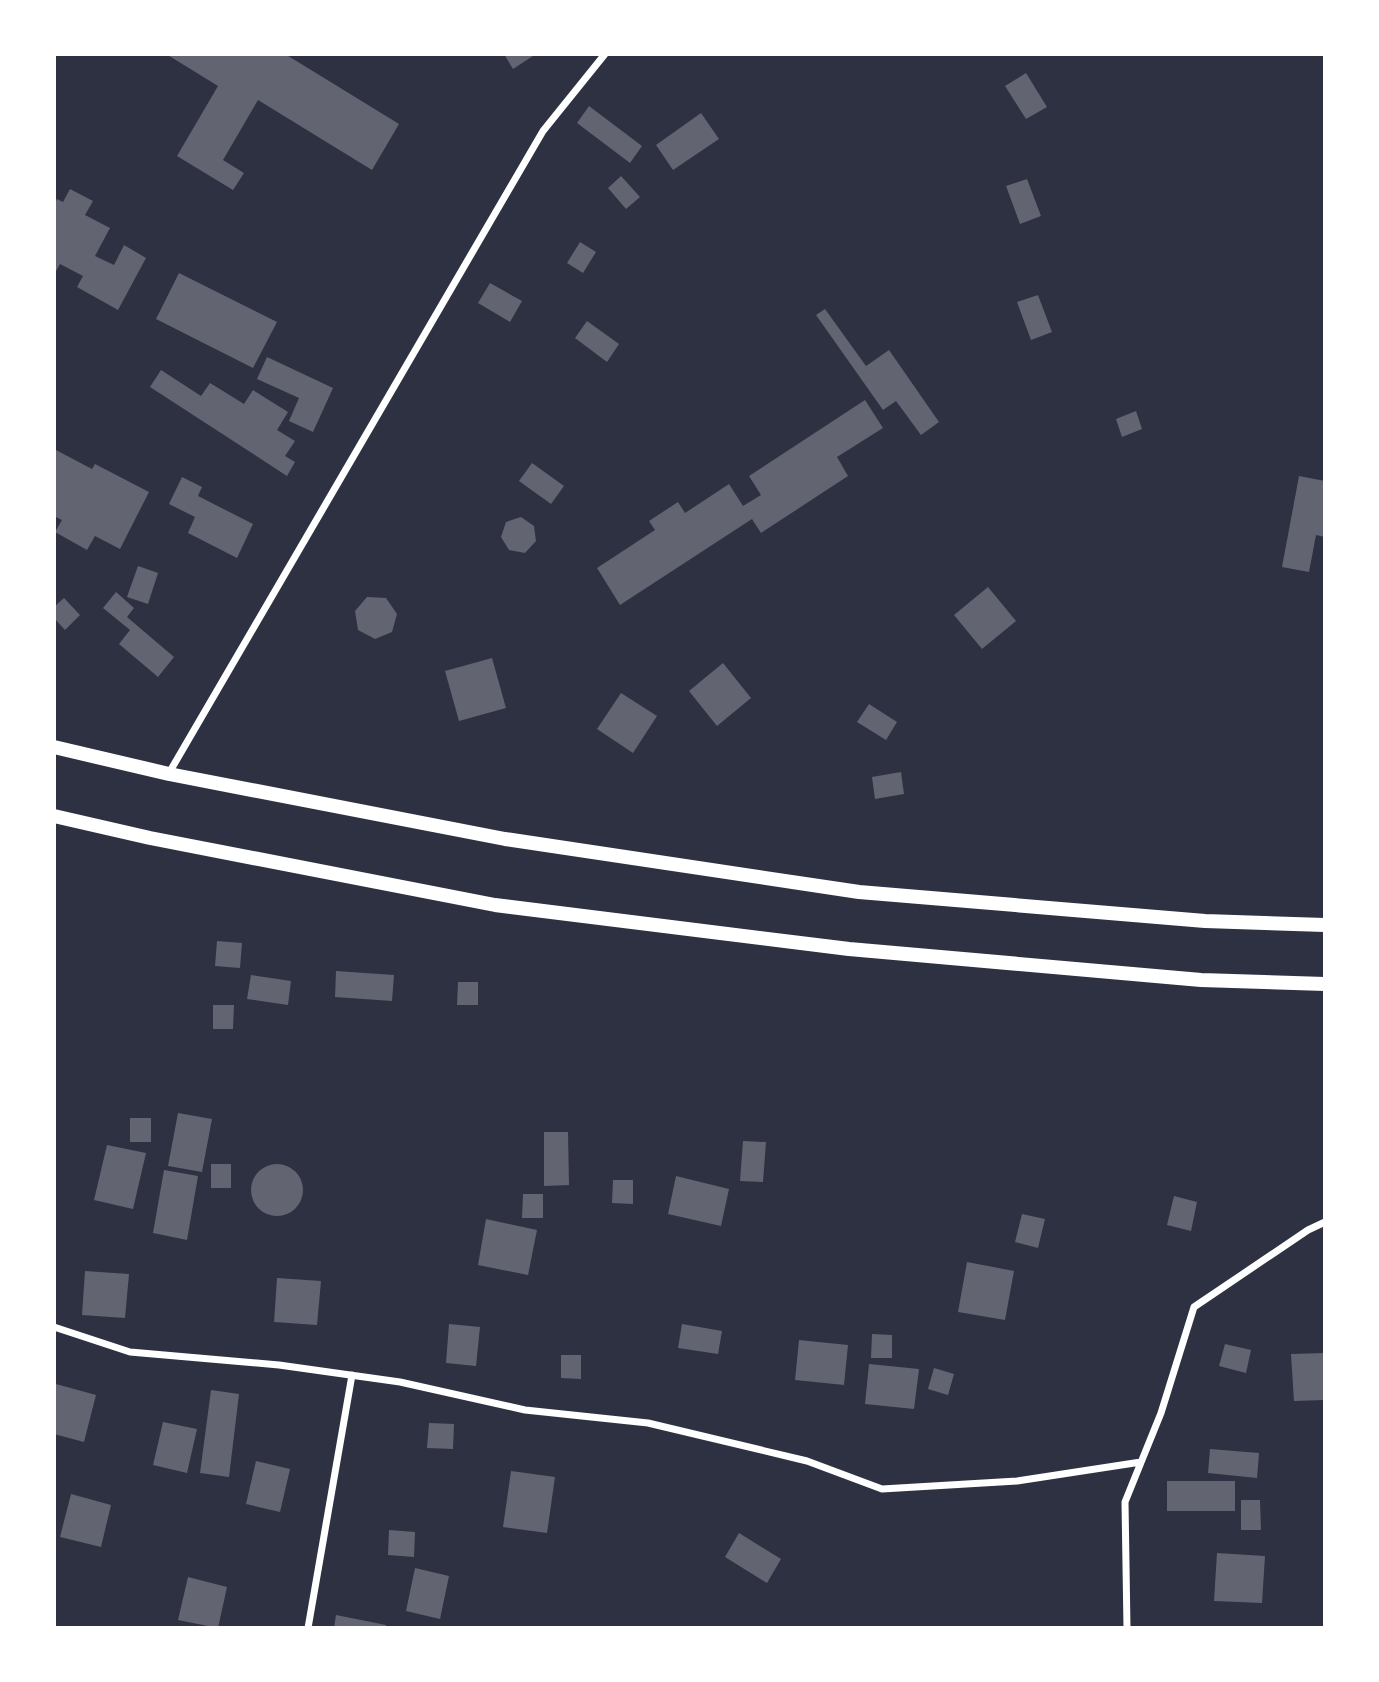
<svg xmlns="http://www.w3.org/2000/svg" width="1379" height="1682" viewBox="0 0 1379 1682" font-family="Literata,serif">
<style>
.building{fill:#626471}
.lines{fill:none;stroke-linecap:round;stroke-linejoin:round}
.minor{stroke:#fff;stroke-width:7}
.secondary{stroke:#fff;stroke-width:14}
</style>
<rect width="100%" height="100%" fill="#2d3142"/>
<path class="building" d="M 166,54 L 285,54 L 399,124 L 372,170 L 258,100 L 223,160 L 244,173 L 233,190 L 177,156 L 218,86 Z
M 504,54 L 536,54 L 513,69 Z
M 1026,73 L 1047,107 L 1026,119 L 1005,86 Z
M 589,106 L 642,146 L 630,163 L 577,123 Z
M 701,113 L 719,139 L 673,170 L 656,145 Z
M 621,176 L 640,197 L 626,209 L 608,188 Z
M 1027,179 L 1041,216 L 1020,224 L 1006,186 Z
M 70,189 L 93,201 L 85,215 L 110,228 L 95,256 L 114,265 L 124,245 L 146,258 L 118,310 L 77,287 L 83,276 L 60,264 L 54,275 L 54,205 L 57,199 L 63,202 Z
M 580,242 L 596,252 L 583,273 L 567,263 Z
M 179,273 L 277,322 L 253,368 L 156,319 Z
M 490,283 L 522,301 L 510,322 L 478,303 Z
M 1038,295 L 1052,332 L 1031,340 L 1017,302 Z
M 825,309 L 866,366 L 889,350 L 939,422 L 921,435 L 896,401 L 883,410 L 816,315 Z
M 587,321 L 619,344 L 607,362 L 575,338 Z
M 267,357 L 333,388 L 313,432 L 289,421 L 299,398 L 257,379 Z
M 161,370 L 201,396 L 210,383 L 244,404 L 253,390 L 288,412 L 277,430 L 295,441 L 285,456 L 295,462 L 287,476 L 150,387 Z
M 865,400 L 883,428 L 837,457 L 848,476 L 761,533 L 752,519 L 620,605 L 597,568 L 655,530 L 649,521 L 678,502 L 685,513 L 729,484 L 743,506 L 761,495 L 749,476 Z
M 1136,411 L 1142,429 L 1122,437 L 1116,419 Z
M 54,449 L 92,469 L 95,464 L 149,492 L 120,549 L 95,536 L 87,550 L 55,532 L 62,520 L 54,516 Z
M 532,463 L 564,486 L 551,504 L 519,481 Z
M 1299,476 L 1325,481 L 1325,537 L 1316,535 L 1309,572 L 1282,567 Z
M 182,477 L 202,487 L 198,496 L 253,524 L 237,558 L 188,533 L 195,517 L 169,504 Z
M 521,517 L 534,526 L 536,541 L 525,553 L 509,550 L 501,537 L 506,522 Z
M 138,566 L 158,573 L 148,604 L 127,597 Z
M 988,587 L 1016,621 L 982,649 L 954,615 Z
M 116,592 L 134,608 L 127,617 L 174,657 L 158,677 L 119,644 L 130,630 L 103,608 Z
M 367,597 L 386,598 L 397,614 L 392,632 L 375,639 L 358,630 L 355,611 Z
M 64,598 L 80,615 L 65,630 L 54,618 L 54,607 Z
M 492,658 L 506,708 L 459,721 L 445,671 Z
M 723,663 L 751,698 L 717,726 L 689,691 Z
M 621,693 L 657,716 L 633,753 L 597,729 Z
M 869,704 L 897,722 L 886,740 L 857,722 Z
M 901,772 L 904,794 L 875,799 L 872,777 Z
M 217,941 L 242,943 L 240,968 L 215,966 Z
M 336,971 L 394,975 L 392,1001 L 335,997 Z
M 251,975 L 291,981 L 288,1005 L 247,999 Z
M 458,982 L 478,982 L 478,1005 L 457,1005 Z
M 213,1005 L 234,1005 L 233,1029 L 213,1029 Z
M 178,1113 L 212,1119 L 202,1172 L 168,1166 Z
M 130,1118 L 151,1118 L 151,1142 L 130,1142 Z
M 544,1132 L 568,1132 L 569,1185 L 544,1186 Z
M 743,1141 L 766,1142 L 763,1182 L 740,1181 Z
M 107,1145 L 146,1153 L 133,1209 L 94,1200 Z
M251 1190a26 26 0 1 1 52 0a26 26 0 1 1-52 0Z
M 211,1164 L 231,1164 L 231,1188 L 211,1188 Z
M 164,1170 L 198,1176 L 187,1240 L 153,1233 Z
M 676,1176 L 729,1189 L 721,1226 L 668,1214 Z
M 613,1180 L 633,1180 L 633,1204 L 612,1203 Z
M 523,1194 L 543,1194 L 543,1218 L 522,1218 Z
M 1174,1196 L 1197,1202 L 1191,1231 L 1167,1225 Z
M 1022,1214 L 1045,1219 L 1038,1248 L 1015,1242 Z
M 486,1219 L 537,1230 L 528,1275 L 478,1265 Z
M 967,1262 L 1014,1271 L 1005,1320 L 958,1312 Z
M 85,1271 L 129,1274 L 125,1318 L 82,1315 Z
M 277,1278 L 321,1281 L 317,1325 L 274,1322 Z
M 449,1324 L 480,1327 L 476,1366 L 446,1363 Z
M 682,1324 L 722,1331 L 718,1354 L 678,1348 Z
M 872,1334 L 892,1335 L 892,1358 L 871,1358 Z
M 799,1340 L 848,1345 L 844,1385 L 795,1380 Z
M 1225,1344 L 1251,1350 L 1246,1373 L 1219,1366 Z
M 1325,1353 L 1325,1400 L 1294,1401 L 1291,1354 Z
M 561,1355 L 581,1355 L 581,1379 L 561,1378 Z
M 869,1364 L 919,1369 L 914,1409 L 865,1404 Z
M 934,1368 L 954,1374 L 948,1395 L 928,1389 Z
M 56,1384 L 96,1395 L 84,1442 L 54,1434 Z
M 211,1390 L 239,1394 L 229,1477 L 200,1473 Z
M 163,1422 L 197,1429 L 187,1473 L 153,1465 Z
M 429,1423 L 454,1424 L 453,1449 L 427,1448 Z
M 1210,1449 L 1259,1453 L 1257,1478 L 1208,1473 Z
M 256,1461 L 290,1469 L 280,1512 L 246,1504 Z
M 511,1471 L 555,1477 L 547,1533 L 503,1527 Z
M 1167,1481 L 1235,1481 L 1235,1511 L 1167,1511 Z
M 71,1494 L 111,1505 L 101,1547 L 60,1537 Z
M 1241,1500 L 1260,1500 L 1261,1530 L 1241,1530 Z
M 389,1530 L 415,1532 L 414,1557 L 388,1555 Z
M 739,1533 L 781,1559 L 767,1583 L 725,1557 Z
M 1217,1553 L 1265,1556 L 1262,1603 L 1214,1601 Z
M 415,1568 L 449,1576 L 440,1619 L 406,1611 Z
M 188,1577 L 227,1587 L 218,1628 L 178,1620 Z
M 336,1615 L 386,1625 L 386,1628 L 334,1628 Z"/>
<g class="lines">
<path class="minor" d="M 169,773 L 543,131 L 605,54
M 54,1327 L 130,1352 L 279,1365 L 400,1382 L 525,1410 L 648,1423 L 807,1461 L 882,1489 L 1017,1481 L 1141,1462
M 308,1628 L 352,1375
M 1127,1628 L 1125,1502 L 1161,1413 L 1194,1307 L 1308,1230 L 1325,1222"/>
<path class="secondary" d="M 54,747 L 169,774 L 505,839 L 859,892 L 1205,921 L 1325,925
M 54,816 L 150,838 L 495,905 L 849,949 L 1201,980 L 1325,984"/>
</g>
<rect width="1379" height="1682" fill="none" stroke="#ffffff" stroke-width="112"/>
</svg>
